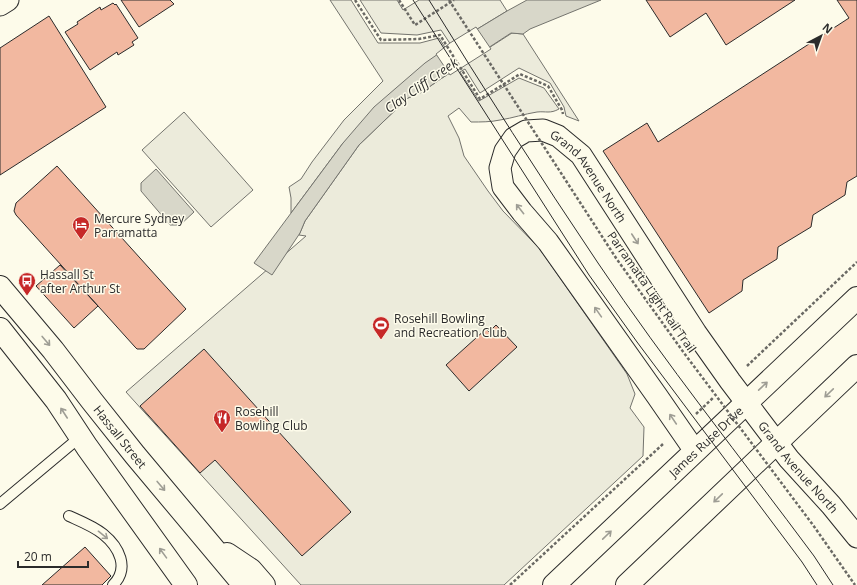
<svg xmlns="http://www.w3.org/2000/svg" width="857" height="585" viewBox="0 0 857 585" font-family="'Open Sans',sans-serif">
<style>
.green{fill:#ecebdb;stroke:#74746e}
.water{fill:#d8d7c9;stroke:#74746e}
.pier{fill:#fdfbea;stroke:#74746e}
.building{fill:#f2b8a0;stroke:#2b2b2b}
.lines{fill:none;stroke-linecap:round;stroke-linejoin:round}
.lane-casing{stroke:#2b2b2b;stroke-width:12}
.street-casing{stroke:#2b2b2b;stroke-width:23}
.primary-casing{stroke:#2b2b2b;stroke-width:24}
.path{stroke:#6a6964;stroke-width:2.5;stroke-dasharray:3 2;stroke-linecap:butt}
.lane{stroke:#fdfbea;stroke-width:10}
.street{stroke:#fdfbea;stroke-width:21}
.primary{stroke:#fdfbea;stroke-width:22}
.tram{stroke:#2b2b2b;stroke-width:1}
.path-bridge{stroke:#6a6964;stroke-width:2.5;stroke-dasharray:3 2;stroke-linecap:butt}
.oneway{stroke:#9e9d94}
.labels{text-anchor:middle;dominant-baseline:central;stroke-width:3;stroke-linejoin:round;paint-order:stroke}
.street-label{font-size:12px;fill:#2b2b2b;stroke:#fdfbea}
.poi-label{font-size:12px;fill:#2b2b2b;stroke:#fdfbea;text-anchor:start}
.water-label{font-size:13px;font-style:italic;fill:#2b2b2b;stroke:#fdfbea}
</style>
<rect width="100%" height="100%" fill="#fdfbea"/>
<path class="green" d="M 330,0 L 351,0 L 378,43 L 420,43 L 439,38 L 446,49 L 343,143 L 291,213 L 291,198 L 289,187 L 301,179 L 312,162 L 344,120 L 383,81 Z
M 360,0 L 397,0 L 403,10 L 419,0 L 500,0 L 507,11 L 451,45 L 441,30 L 417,35 L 381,33 Z
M 512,33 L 523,34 L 579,121 L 566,116 L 564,107 L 550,83 L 519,68 L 480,93 L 465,69 L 460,72 L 479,101 L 519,78 L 544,88 L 559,109 C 550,114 546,111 537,112 C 524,114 513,118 500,120 C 491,122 481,122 471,122 L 459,108 L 448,116 L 459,138 L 464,156 L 488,191 L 503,211 L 539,248 L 627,374 L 635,394 L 630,408 L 644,427 L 643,456 L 504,585 L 301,585 L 126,392 L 306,236 L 299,235 L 305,221 L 359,145 L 408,98 L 422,92 L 439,80 Z
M 184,112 L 253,190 L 211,227 L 142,150 Z"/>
<path class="water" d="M 527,0 L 601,0 L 530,29 L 523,34 L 511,33 L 439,80 L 422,92 L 408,98 L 359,145 L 305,221 L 300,233 L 272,275 L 254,263 L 343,143 L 374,107 L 425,63 L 451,45 L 507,11 Z
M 156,169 L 194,212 L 180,225 L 170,225 L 141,191 L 141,183 Z"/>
<path class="pier" d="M 476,27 L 491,49 L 450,75 L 436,54 L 450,43 Z"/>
<path class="building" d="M 121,0 L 170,0 L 174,4 L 139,27 Z
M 646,0 L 795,0 L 726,45 L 706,13 L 670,37 Z
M 837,0 L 857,0 L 857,176 L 847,182 L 845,195 L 813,215 L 811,227 L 778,247 L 777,259 L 743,280 L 742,291 L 709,313 L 603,151 L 647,123 L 658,142 L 849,18 Z
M 113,3 L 115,5 L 116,4 L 138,38 L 132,42 L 134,45 L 118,55 L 117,52 L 90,70 L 65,32 L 78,24 L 77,22 L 100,7 L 101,10 Z
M 49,16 L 106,107 L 0,175 L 0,48 Z
M 57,166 L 186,309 L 144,349 L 137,349 L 135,347 L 16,215 L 14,211 L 16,203 Z
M 60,265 L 98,306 L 74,328 L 36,286 Z
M 496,325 L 517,347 L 469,391 L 446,365 L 486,329 L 489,332 Z
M 204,349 L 351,512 L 302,556 L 215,460 L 200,473 L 140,406 Z
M 85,547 L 111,576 L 102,585 L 42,585 Z"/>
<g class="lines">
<g class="lane-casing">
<path id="lane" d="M 0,504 L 80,437
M 69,516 C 80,521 93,526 103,534 C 119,547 130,568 113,585"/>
</g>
<g class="street-casing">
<g id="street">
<path d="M 0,5 L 8,0"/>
<path id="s1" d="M 695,451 L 657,396 L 548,242 L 522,212 L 503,187 L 500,168 L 505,151 L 514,138 L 526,131 L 543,130 L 558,136 L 581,155 L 696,333 L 730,381 L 789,459 L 831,505 L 857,537"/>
</g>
</g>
<g class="primary-casing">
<g id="primary">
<path id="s2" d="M 0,287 L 53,350 L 92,401 L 135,455 L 244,585"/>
<path d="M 0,329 L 56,400 L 87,447 L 186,585"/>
<path d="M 227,554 L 251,570 L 264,585"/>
<path id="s3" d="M 554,585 L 857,298"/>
<path d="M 627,585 L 857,366"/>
</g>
</g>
<path class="path" d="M 355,0 L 381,40 L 419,39 L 440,35 L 480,99 L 520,74 L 548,86 L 562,110 L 563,114
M 399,0 L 415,25 L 454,0
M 747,366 L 857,262
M 696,414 L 714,397
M 510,585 L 663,444"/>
<use href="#lane" class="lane"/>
<use href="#street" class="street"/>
<use href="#primary" class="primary"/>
<path class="tram" d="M 413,0 L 589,275 L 637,342 L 802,562 L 817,585
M 429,0 C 484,89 540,177 598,263 C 666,364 742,459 814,556 L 833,585"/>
<path class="path-bridge" d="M 449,0 L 616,258 L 684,353 L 813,525 L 855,585"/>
</g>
<defs><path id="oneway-shaft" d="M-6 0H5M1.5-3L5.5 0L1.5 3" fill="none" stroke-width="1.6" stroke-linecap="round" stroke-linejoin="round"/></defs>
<g class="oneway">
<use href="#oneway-shaft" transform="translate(520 209) rotate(-128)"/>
<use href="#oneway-shaft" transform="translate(635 239) rotate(57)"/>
<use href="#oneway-shaft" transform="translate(598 312) rotate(-125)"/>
<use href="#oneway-shaft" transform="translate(46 341) rotate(50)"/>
<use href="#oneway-shaft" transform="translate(763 386) rotate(-43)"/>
<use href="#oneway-shaft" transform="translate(829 393) rotate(136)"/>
<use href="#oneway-shaft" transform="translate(64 413) rotate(-123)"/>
<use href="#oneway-shaft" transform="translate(673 419) rotate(-124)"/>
<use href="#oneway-shaft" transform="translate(161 486) rotate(50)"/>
<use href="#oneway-shaft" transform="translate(718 498) rotate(136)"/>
<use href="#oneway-shaft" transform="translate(103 535) rotate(39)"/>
<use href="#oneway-shaft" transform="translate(607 535) rotate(-44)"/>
<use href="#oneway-shaft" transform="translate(163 553) rotate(-126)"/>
</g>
<defs>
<g id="hotel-pin" transform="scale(0.9)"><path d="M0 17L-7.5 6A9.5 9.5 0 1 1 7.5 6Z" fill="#c62828" stroke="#fdfbea"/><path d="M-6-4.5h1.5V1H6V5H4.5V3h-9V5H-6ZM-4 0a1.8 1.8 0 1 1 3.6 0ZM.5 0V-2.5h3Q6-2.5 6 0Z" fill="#fff"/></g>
<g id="bus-pin" transform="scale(0.9)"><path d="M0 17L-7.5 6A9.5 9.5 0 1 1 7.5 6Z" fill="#c62828" stroke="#fdfbea"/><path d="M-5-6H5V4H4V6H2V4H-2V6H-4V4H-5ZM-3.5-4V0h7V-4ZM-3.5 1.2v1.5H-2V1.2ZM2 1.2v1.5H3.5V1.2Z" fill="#fff"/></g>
<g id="stadium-pin" transform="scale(0.9)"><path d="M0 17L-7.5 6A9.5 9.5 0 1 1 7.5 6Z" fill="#c62828" stroke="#fdfbea"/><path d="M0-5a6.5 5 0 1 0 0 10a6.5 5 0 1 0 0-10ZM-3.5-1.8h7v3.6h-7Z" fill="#fff"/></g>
<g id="restaurant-pin" transform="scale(0.9)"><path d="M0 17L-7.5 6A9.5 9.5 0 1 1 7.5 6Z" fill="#c62828" stroke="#fdfbea"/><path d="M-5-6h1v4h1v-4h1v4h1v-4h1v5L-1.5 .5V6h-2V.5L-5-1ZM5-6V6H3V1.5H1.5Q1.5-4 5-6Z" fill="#fff"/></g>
</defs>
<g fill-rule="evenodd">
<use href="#hotel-pin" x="81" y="225"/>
<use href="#bus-pin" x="27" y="281"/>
<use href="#stadium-pin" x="381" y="325"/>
<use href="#restaurant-pin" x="222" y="418"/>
</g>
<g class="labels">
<g class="street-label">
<text stroke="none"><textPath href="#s1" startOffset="477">Grand Avenue North</textPath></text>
<text transform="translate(652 292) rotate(55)">Parramatta Light Rail Trail</text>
<text stroke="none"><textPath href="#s2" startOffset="192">Hassall Street</textPath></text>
<text stroke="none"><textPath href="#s3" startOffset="209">James Ruse Drive</textPath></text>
<text stroke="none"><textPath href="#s1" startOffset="837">Grand Avenue North</textPath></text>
</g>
<g class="poi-label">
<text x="94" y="218">Mercure Sydney<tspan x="94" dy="14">Parramatta</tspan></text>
<text x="40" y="274">Hassall St<tspan x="40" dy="14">after Arthur St</tspan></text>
<text x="394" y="318">Rosehill Bowling<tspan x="394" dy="14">and Recreation Club</tspan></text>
<text x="235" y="411">Rosehill<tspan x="235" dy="14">Bowling Club</tspan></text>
</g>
<g class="water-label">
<text transform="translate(421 85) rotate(-35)">Clay Cliff Creek</text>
</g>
</g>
<g transform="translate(821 36) rotate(41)" stroke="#fdfbea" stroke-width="3" paint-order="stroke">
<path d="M0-3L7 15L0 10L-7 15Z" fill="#2b2b2b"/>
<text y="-6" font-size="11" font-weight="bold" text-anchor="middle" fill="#2b2b2b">N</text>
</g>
<path d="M18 561v6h70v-6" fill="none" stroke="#2b2b2b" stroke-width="2"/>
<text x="24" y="561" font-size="12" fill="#2b2b2b" stroke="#fdfbea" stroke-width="3" paint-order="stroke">20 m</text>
</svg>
